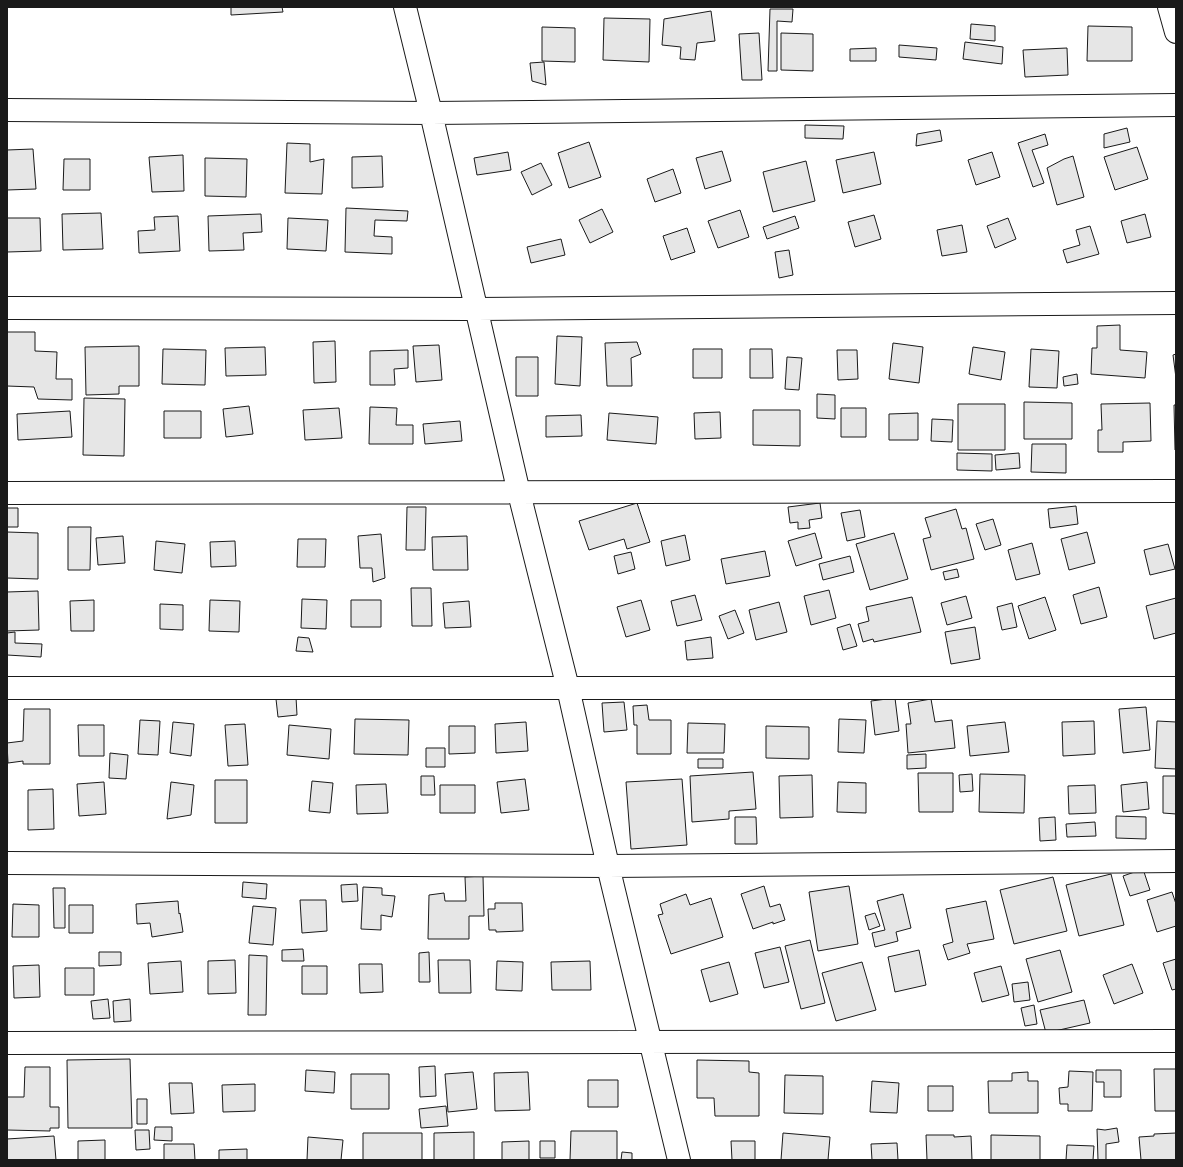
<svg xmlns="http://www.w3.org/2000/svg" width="1183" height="1167" viewBox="0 0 1183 1167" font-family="'IBM Plex Sans',sans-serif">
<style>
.building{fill:#e6e6e6;stroke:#1a1a1a}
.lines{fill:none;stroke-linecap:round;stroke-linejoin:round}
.street-casing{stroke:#1a1a1a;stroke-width:24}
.street{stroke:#fff;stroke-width:22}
</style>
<rect width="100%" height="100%" fill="#fff"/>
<path class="building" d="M 231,7 L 282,7 L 283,12 L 231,15 Z
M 770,9 L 793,9 L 792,22 L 777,21 L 777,71 L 768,71 Z
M 711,11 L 715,41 L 697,43 L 695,60 L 680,59 L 681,47 L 662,45 L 664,19 Z
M 604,18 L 650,19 L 649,62 L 603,60 Z
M 971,24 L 995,26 L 995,41 L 970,39 Z
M 1088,26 L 1132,27 L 1132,61 L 1087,61 Z
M 542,27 L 575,28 L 575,62 L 542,61 Z
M 759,33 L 762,80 L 742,80 L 739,34 Z
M 781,33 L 813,34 L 813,71 L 781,70 Z
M 965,42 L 1003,47 L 1002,64 L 963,59 Z
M 899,45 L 937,48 L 936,60 L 899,57 Z
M 876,48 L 876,61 L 850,61 L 850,49 Z
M 1067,48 L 1068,75 L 1025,77 L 1023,50 Z
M 544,62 L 546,85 L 532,81 L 530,63 Z
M 805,125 L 844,126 L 843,139 L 805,138 Z
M 1127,128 L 1130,142 L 1104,148 L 1104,134 Z
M 940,130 L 942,141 L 916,146 L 917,134 Z
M 1045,134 L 1048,145 L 1032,150 L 1044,183 L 1033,187 L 1018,143 Z
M 589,142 L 601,177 L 569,188 L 558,153 Z
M 287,143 L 310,144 L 310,162 L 324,159 L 322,194 L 285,193 Z
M 1137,147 L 1148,179 L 1115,190 L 1104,157 Z
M 33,149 L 36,189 L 7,190 L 7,150 Z
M 722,151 L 731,181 L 705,189 L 696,158 Z
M 508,152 L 511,170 L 477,175 L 474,158 Z
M 874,152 L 881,184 L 843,193 L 836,160 Z
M 992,152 L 1000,177 L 976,185 L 968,160 Z
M 183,155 L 184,191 L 152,192 L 149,157 Z
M 382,156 L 383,187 L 352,188 L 352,157 Z
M 1073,156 L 1084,197 L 1057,205 L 1047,168 L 1064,159 Z
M 205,158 L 247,159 L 246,197 L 205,196 Z
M 64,159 L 90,159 L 90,190 L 63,190 Z
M 806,161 L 815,201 L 773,212 L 763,172 Z
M 541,163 L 552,185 L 532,195 L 521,172 Z
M 673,169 L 681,193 L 655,202 L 647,179 Z
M 346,208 L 408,211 L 407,221 L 375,220 L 374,236 L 392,237 L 392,254 L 345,252 Z
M 602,209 L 613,232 L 590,243 L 579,220 Z
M 740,210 L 749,237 L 718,248 L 708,221 Z
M 101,213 L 103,249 L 63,250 L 62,214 Z
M 261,214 L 262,232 L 243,233 L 244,250 L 209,251 L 208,216 Z
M 1145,214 L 1151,237 L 1127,243 L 1121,221 Z
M 874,215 L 881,239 L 855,247 L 848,222 Z
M 178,216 L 180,251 L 139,253 L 138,231 L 155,230 L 154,217 Z
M 795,216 L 799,228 L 767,239 L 763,227 Z
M 7,218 L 40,218 L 41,251 L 7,252 Z
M 288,218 L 328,220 L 326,251 L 287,249 Z
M 1008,218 L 1016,239 L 995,248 L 987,226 Z
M 962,225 L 967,252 L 942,256 L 937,230 Z
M 1090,226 L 1099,254 L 1067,263 L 1063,250 L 1080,245 L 1076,230 Z
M 687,228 L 695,252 L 671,260 L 663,236 Z
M 561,239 L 565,255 L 531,263 L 527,247 Z
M 789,250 L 793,275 L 779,278 L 775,252 Z
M 1120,325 L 1120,350 L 1147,352 L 1145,378 L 1091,374 L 1092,348 L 1097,348 L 1097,326 Z
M 7,332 L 35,332 L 35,351 L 57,352 L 56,379 L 72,379 L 72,400 L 38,399 L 34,387 L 7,386 Z
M 557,336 L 582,337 L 580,386 L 555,384 Z
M 335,341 L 336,382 L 314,383 L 313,342 Z
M 637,342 L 641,354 L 631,358 L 632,386 L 607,386 L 605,343 Z
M 893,343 L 923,347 L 919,383 L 889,379 Z
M 439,345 L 442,380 L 416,382 L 413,346 Z
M 139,346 L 139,386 L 119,386 L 119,394 L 86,395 L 85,347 Z
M 265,347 L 266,375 L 226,376 L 225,348 Z
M 973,347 L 1005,352 L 1001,380 L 969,374 Z
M 163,349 L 206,350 L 205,385 L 162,384 Z
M 693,349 L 722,349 L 722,378 L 693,378 Z
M 750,349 L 772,349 L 773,378 L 750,378 Z
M 1031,349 L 1059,351 L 1057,388 L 1029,387 Z
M 408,350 L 408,368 L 394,369 L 395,385 L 370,385 L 370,351 Z
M 837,350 L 857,350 L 858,379 L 838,380 Z
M 1176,354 L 1176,378 L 1173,355 Z
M 516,357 L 538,357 L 538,396 L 516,396 Z
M 787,357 L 802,358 L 799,390 L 785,389 Z
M 1077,374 L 1078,384 L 1064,386 L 1063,377 Z
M 817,394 L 835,395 L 835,419 L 817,418 Z
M 84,398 L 125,399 L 124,456 L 83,455 Z
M 1024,402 L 1072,403 L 1072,439 L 1024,439 Z
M 1150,403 L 1151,441 L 1123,442 L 1123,452 L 1098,452 L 1098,430 L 1102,430 L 1101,404 Z
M 958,404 L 1005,404 L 1005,450 L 958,450 Z
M 1174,405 L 1176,405 L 1176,450 L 1175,450 Z
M 249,406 L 253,434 L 226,437 L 223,409 Z
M 370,407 L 397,408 L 396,425 L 413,425 L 413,444 L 369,444 Z
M 339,408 L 342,438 L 305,440 L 303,410 Z
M 841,408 L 866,408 L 866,437 L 841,437 Z
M 753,410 L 800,410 L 800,446 L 753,445 Z
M 70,411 L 72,437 L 18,440 L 17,414 Z
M 164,411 L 201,411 L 201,438 L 164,438 Z
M 720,412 L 721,438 L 695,439 L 694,413 Z
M 609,413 L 658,417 L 656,444 L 607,440 Z
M 918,413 L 918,440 L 889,440 L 889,414 Z
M 581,415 L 582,436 L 546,437 L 546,416 Z
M 932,419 L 953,420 L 952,442 L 931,441 Z
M 460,421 L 462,441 L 425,444 L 423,424 Z
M 1032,444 L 1066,444 L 1066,473 L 1031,472 Z
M 957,453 L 992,454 L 992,471 L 957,470 Z
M 1019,453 L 1020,468 L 996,470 L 995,455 Z
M 637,503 L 650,542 L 627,549 L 624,539 L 589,550 L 579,521 Z
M 820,503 L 822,518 L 809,520 L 810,528 L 798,529 L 798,522 L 790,523 L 788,507 Z
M 1076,506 L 1078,524 L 1050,528 L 1048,509 Z
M 407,507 L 426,507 L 425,550 L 406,550 Z
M 7,508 L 18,508 L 18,527 L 7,527 Z
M 956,509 L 962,529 L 966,528 L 974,559 L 931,570 L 923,539 L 931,537 L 925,518 Z
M 860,510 L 865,537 L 847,541 L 841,513 Z
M 993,519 L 1001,545 L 985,550 L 976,524 Z
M 68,527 L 91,527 L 90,570 L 68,570 Z
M 7,532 L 38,533 L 38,579 L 7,578 Z
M 1087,532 L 1095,563 L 1069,570 L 1061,539 Z
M 815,533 L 822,558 L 796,566 L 788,541 Z
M 894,533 L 908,579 L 870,590 L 856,544 Z
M 381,534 L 385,578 L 373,582 L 372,568 L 360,568 L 358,536 Z
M 685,535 L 690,560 L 666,566 L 661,541 Z
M 123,536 L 125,563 L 98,565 L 96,538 Z
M 467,536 L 468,570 L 433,570 L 432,537 Z
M 298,539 L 326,539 L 325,567 L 297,567 Z
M 156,541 L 185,544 L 182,573 L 154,570 Z
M 235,541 L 236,566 L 211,567 L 210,542 Z
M 1032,543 L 1040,574 L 1016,580 L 1008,550 Z
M 1168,544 L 1175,569 L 1150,575 L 1144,550 Z
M 765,551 L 770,576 L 726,584 L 721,559 Z
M 631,552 L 635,569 L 618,574 L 614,556 Z
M 850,556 L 854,572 L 823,580 L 819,564 Z
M 957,569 L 959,577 L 945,580 L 943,572 Z
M 1099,587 L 1107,617 L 1081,624 L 1073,595 Z
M 411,588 L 431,588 L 432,626 L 412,626 Z
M 829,590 L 836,618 L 811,625 L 804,596 Z
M 38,591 L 39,630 L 7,631 L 7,592 Z
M 695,595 L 702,620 L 677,626 L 671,601 Z
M 966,596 L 972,618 L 947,625 L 941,603 Z
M 912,597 L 921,632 L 874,642 L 873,639 L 863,642 L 858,624 L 869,621 L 866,607 Z
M 1045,597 L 1056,630 L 1029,639 L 1018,606 Z
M 1176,598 L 1176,633 L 1154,639 L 1146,606 Z
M 302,599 L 327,600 L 326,629 L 301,628 Z
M 94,600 L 94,631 L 71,631 L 70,601 Z
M 210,600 L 240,601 L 239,632 L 209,631 Z
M 351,600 L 381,600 L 381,627 L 351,627 Z
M 641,600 L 650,630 L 626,637 L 617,607 Z
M 469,601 L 471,627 L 445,628 L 443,603 Z
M 779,602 L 787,632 L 756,640 L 749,610 Z
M 1012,603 L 1017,627 L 1002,630 L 997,607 Z
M 160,604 L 183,605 L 183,630 L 160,629 Z
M 735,610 L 744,633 L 728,639 L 719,616 Z
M 850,624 L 857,646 L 843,650 L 837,628 Z
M 975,627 L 980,659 L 951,664 L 945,632 Z
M 15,632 L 15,643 L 42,644 L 41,657 L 7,655 L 7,633 Z
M 298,637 L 309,638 L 313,652 L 296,651 Z
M 711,637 L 713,658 L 687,660 L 685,641 Z
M 296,697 L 297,715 L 278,717 L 276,699 Z
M 895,698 L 899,731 L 875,735 L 871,701 Z
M 931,699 L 935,722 L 952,720 L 955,748 L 908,753 L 906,724 L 911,724 L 908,703 Z
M 624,702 L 627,730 L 604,732 L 602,703 Z
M 647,705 L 649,720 L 671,720 L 671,754 L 637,754 L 637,725 L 634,725 L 633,706 Z
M 1146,707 L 1150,750 L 1123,753 L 1119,709 Z
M 24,709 L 50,709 L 50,764 L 23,764 L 23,761 L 8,763 L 7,743 L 23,741 Z
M 355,719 L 409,720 L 408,755 L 354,754 Z
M 839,719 L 866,720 L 864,753 L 838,752 Z
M 140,720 L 160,721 L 158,755 L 138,754 Z
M 1094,721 L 1095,754 L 1063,756 L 1062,722 Z
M 1157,721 L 1176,722 L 1176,769 L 1155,768 Z
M 173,722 L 194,724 L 191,756 L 170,753 Z
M 526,722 L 528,751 L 496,753 L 495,724 Z
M 1005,722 L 1009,752 L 970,756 L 967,726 Z
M 688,723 L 725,724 L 724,753 L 687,753 Z
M 245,724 L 248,765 L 228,766 L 225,725 Z
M 78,725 L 104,725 L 104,756 L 79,756 Z
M 289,725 L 331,729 L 329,759 L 287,755 Z
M 449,726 L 475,726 L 475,753 L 449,754 Z
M 766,726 L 809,727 L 809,759 L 766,758 Z
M 426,748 L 445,748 L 445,767 L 426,767 Z
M 110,753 L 128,755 L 126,779 L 109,778 Z
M 926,754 L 926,768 L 907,769 L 907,755 Z
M 698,759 L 723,759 L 723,768 L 698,768 Z
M 753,772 L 756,809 L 729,811 L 729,819 L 692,822 L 690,776 Z
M 918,773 L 953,773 L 953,812 L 919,812 Z
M 972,774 L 973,791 L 960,792 L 959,775 Z
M 980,774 L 1025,775 L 1024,813 L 979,812 Z
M 812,775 L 813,817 L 780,818 L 779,776 Z
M 421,776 L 434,776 L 435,795 L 421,795 Z
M 1163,776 L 1176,776 L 1176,814 L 1163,813 Z
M 525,779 L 529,810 L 501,813 L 497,782 Z
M 682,779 L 687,845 L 631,849 L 626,782 Z
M 215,780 L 247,780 L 247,823 L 215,823 Z
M 312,781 L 333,783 L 330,813 L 309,811 Z
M 104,782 L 106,814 L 79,816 L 77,784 Z
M 171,782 L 194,785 L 191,815 L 167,819 Z
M 838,782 L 866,783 L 866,813 L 837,812 Z
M 1147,782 L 1149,809 L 1123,812 L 1121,785 Z
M 386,784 L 388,813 L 357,814 L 356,785 Z
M 440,785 L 475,785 L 475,813 L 440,813 Z
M 1095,785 L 1096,813 L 1069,814 L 1068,786 Z
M 53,789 L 54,829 L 28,830 L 28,790 Z
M 1116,816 L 1146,817 L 1146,839 L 1116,838 Z
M 735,817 L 756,817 L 757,844 L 735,844 Z
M 1055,817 L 1056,840 L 1040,841 L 1039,818 Z
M 1095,822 L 1096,836 L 1067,837 L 1066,824 Z
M 1143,869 L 1150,890 L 1130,896 L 1123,876 Z
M 1111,874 L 1124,925 L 1079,936 L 1066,885 Z
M 483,876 L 484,916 L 469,916 L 469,939 L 428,939 L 429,895 L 444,893 L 445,901 L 466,901 L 465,877 Z
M 1053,877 L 1067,931 L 1014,944 L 1000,890 Z
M 243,882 L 267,884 L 266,899 L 242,897 Z
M 357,884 L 358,901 L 342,902 L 341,885 Z
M 764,886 L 770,907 L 780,904 L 785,920 L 773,924 L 773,922 L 753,929 L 741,894 Z
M 849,886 L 858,944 L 818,951 L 809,892 Z
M 363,887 L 382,888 L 382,895 L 395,896 L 392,917 L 381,915 L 381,930 L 361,929 Z
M 53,888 L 65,888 L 65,928 L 54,928 Z
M 1172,892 L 1176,904 L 1176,926 L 1157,932 L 1147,900 Z
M 686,894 L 690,905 L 711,898 L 723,937 L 671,954 L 658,915 L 663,914 L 660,904 Z
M 903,894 L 911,928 L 896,932 L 898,941 L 875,947 L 872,933 L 885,930 L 877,901 Z
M 300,900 L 326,900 L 327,931 L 302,933 Z
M 178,901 L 179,914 L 180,913 L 183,932 L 152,937 L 150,923 L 137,924 L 136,904 Z
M 986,901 L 994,939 L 967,944 L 970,953 L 948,960 L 943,945 L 953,942 L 946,909 Z
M 495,903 L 522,903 L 523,931 L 496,932 L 496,930 L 489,930 L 488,909 L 495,909 Z
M 13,904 L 39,905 L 39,937 L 12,937 Z
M 69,905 L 93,905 L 93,933 L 69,933 Z
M 253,906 L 276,908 L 273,945 L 249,943 Z
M 875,913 L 880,926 L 869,930 L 865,916 Z
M 810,940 L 825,1003 L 801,1009 L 785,946 Z
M 780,947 L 789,982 L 764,988 L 755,953 Z
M 303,949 L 304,961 L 282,961 L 282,950 Z
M 919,950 L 926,985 L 895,992 L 888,957 Z
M 1060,950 L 1072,992 L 1038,1002 L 1026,959 Z
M 99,952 L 121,952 L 121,965 L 99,966 Z
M 429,952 L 430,982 L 419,982 L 419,953 Z
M 249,955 L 267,956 L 266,1015 L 248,1015 Z
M 1176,959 L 1176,989 L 1172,990 L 1163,963 Z
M 235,960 L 236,993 L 208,994 L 208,961 Z
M 438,960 L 470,960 L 471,993 L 439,993 Z
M 181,961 L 183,992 L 150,994 L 148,963 Z
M 497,961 L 523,962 L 522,991 L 496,990 Z
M 590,961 L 591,990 L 552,990 L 551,962 Z
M 729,962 L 738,994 L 710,1002 L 701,970 Z
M 862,962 L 876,1010 L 836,1021 L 822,973 Z
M 359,964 L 382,964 L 383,992 L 360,993 Z
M 1132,964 L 1143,993 L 1114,1004 L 1103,975 Z
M 39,965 L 40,997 L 14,998 L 13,966 Z
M 302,966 L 327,966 L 327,994 L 302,994 Z
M 1001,966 L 1009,995 L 982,1002 L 974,973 Z
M 65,968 L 94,968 L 94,995 L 65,995 Z
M 1028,982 L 1030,1000 L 1014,1002 L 1012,984 Z
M 108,999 L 110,1018 L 93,1019 L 91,1001 Z
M 130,999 L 131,1021 L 114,1022 L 113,1001 Z
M 1084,1000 L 1090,1023 L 1046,1033 L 1040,1010 Z
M 1034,1005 L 1037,1024 L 1025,1026 L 1021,1008 Z
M 130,1059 L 132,1128 L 68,1128 L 67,1060 Z
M 697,1060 L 749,1061 L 749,1072 L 759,1073 L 759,1116 L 715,1116 L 714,1098 L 697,1098 Z
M 435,1066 L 436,1096 L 420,1097 L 419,1067 Z
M 25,1067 L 50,1067 L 50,1107 L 59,1107 L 59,1128 L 50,1128 L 50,1131 L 7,1130 L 7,1097 L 24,1097 Z
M 1154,1069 L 1176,1069 L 1176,1111 L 1155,1111 Z
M 306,1070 L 335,1072 L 334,1093 L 305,1091 Z
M 1096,1070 L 1121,1070 L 1121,1097 L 1104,1097 L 1104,1082 L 1096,1082 Z
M 1069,1071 L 1093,1072 L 1092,1111 L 1068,1111 L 1068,1104 L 1060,1104 L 1059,1088 L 1068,1087 Z
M 473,1072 L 477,1109 L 448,1112 L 445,1074 Z
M 528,1072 L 530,1110 L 495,1111 L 494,1073 Z
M 1028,1072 L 1028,1081 L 1038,1081 L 1038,1113 L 989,1113 L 988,1081 L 1012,1081 L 1012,1073 Z
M 351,1074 L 389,1074 L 389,1109 L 351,1109 Z
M 785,1075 L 823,1076 L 823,1114 L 784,1113 Z
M 588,1080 L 618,1080 L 618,1107 L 588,1107 Z
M 872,1081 L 899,1083 L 897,1113 L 870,1112 Z
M 169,1083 L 192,1083 L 194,1113 L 171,1114 Z
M 255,1084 L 255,1111 L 223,1112 L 222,1085 Z
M 928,1086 L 953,1086 L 953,1111 L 928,1111 Z
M 137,1099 L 147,1099 L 147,1124 L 137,1124 Z
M 446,1106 L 448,1126 L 421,1128 L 419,1109 Z
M 155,1127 L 172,1127 L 172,1141 L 154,1140 Z
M 1117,1128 L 1119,1142 L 1106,1144 L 1106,1160 L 1098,1160 L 1097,1129 L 1105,1130 Z
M 135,1130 L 149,1130 L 150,1149 L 136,1150 Z
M 571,1131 L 617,1131 L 617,1160 L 570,1160 Z
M 474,1132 L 474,1160 L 434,1160 L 434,1133 Z
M 363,1133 L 422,1133 L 422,1160 L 363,1160 Z
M 783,1133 L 830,1137 L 828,1160 L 781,1160 Z
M 1176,1133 L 1176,1160 L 1141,1160 L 1139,1137 L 1154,1136 L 1154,1134 Z
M 926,1135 L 954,1135 L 954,1137 L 971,1136 L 972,1160 L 927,1160 Z
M 991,1135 L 1040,1136 L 1040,1160 L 991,1160 Z
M 54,1136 L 56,1160 L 7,1160 L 7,1139 Z
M 308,1137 L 343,1140 L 341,1160 L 307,1160 Z
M 105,1140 L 105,1160 L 78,1160 L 78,1141 Z
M 529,1141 L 529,1160 L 502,1160 L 502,1142 Z
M 540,1141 L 555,1141 L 555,1158 L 540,1158 Z
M 731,1141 L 755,1141 L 755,1160 L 732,1160 Z
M 897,1143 L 898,1160 L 872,1160 L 871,1144 Z
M 164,1144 L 194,1144 L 195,1160 L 164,1160 Z
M 1067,1145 L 1094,1146 L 1093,1160 L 1066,1160 Z
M 247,1149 L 247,1160 L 219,1160 L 219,1150 Z
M 622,1152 L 632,1153 L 632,1160 L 621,1160 Z"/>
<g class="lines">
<g class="street-casing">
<path id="street" d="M 405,7 L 431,113 L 519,493 L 568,688 L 608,866 L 679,1160
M 1169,7 L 1176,32
M 7,110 L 431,113 L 1176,105
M 7,308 L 476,309 L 1176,303
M 7,493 L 1176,491
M 7,688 L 1176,688
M 7,863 L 608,866 L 1176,861
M 7,1043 L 1176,1041"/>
</g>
<use href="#street" class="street"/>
</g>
<rect width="1183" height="1167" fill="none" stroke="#1a1a1a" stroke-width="16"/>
</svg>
